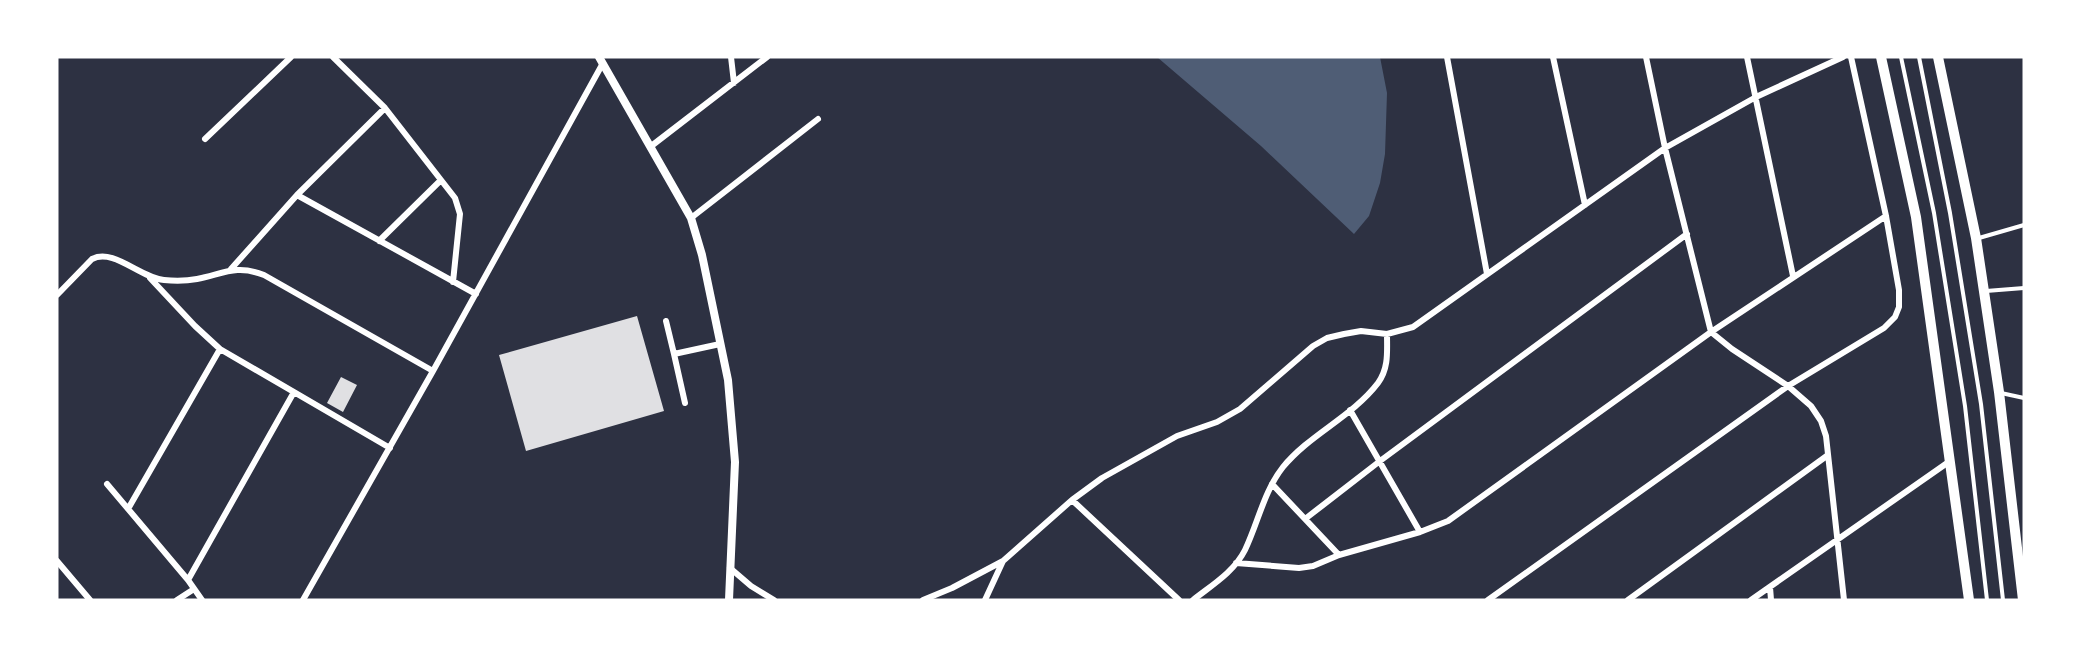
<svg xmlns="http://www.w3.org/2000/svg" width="2081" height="657" viewBox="0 0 2081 657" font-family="'Libre Baskerville',serif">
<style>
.water{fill:#4f5d75}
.building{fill:#e0e0e3}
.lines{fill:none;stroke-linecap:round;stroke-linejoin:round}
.service{stroke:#fff;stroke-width:4}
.minor{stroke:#fff;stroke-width:6}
.tertiary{stroke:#fff;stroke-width:8}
.primary{stroke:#fff;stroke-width:10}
</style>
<rect width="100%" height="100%" fill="#2d3142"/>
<path class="water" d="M 1157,57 L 1380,57 L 1387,93 L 1385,154 L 1380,183 L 1369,216 L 1354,234 L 1261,146 Z"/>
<path class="building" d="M 637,316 L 664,411 L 526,451 L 499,355 Z
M 341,377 L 357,385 L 343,412 L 327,403 Z"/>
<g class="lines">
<path class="service" d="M 1901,57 L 1934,213 L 1965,406 L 1987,600
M 1919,57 L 1950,213 L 1981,404 L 2003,600
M 1979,238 L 2024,225
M 1986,291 L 2024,288
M 2001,393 L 2024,398"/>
<path class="minor" d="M 333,57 L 385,108 L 455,198 L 460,214 L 453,282
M 731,57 L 734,83
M 1447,57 L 1487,274
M 1553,57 L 1585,205
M 1646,57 L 1665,148 L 1711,332 L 1732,349 L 1788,386 L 1811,406 L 1821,421 L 1826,436 L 1844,600
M 1747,57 L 1793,276
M 205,139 L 291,57
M 650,147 L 767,57
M 297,195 L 476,294
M 691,218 L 818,119
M 379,241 L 441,180
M 231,269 L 297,195 L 385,108
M 150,278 L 195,326 L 220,349 L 390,448
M 57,295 L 92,259 C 114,248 140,278 164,280 C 175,281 186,281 197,279 C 223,274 236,264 264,275 L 433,371
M 666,321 L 674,354
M 685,403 L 674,354 L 720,344
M 1350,410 L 1420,532
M 107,484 L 188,580 L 202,600
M 1272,484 L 1339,555
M 1072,500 L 1179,600
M 128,509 L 220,349
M 1305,519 L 1380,461 L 1687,234
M 57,561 L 90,600
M 1236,563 L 1299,568 L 1313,566 L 1339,555 L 1420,532 L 1448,521 L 1711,332 L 1886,216
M 730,568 L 751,586 L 774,600
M 188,580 L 294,392
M 1770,587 L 1771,600
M 177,600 L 194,589
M 303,600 L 433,371 L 603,63
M 923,600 L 952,588 L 1003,561 L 1072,500 L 1102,478 L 1177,436 L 1217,422 L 1240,409 L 1313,346 L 1327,338 L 1344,334 L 1361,331 L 1387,334 L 1413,327 L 1665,148 L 1756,97 L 1843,57
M 985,600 L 1003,561
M 1193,600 C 1212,585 1234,572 1245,550 C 1258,523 1264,491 1283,467 C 1310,434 1352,417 1378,383 C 1389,368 1387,351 1387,334
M 1488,600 L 1788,386 L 1884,328 L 1895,317 L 1899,307 L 1899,290 L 1886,216 L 1851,57
M 1628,600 L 1828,455
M 1751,600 L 1950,461"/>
<path class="tertiary" d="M 599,57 L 691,218 L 702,255 L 728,380 L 735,462 L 729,600"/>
<path class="primary" d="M 1881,57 L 1916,217 L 1969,600
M 1938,57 L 1976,238 L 1999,392 L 2023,600"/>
</g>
<rect width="2081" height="657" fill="none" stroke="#ffffff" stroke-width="117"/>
</svg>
